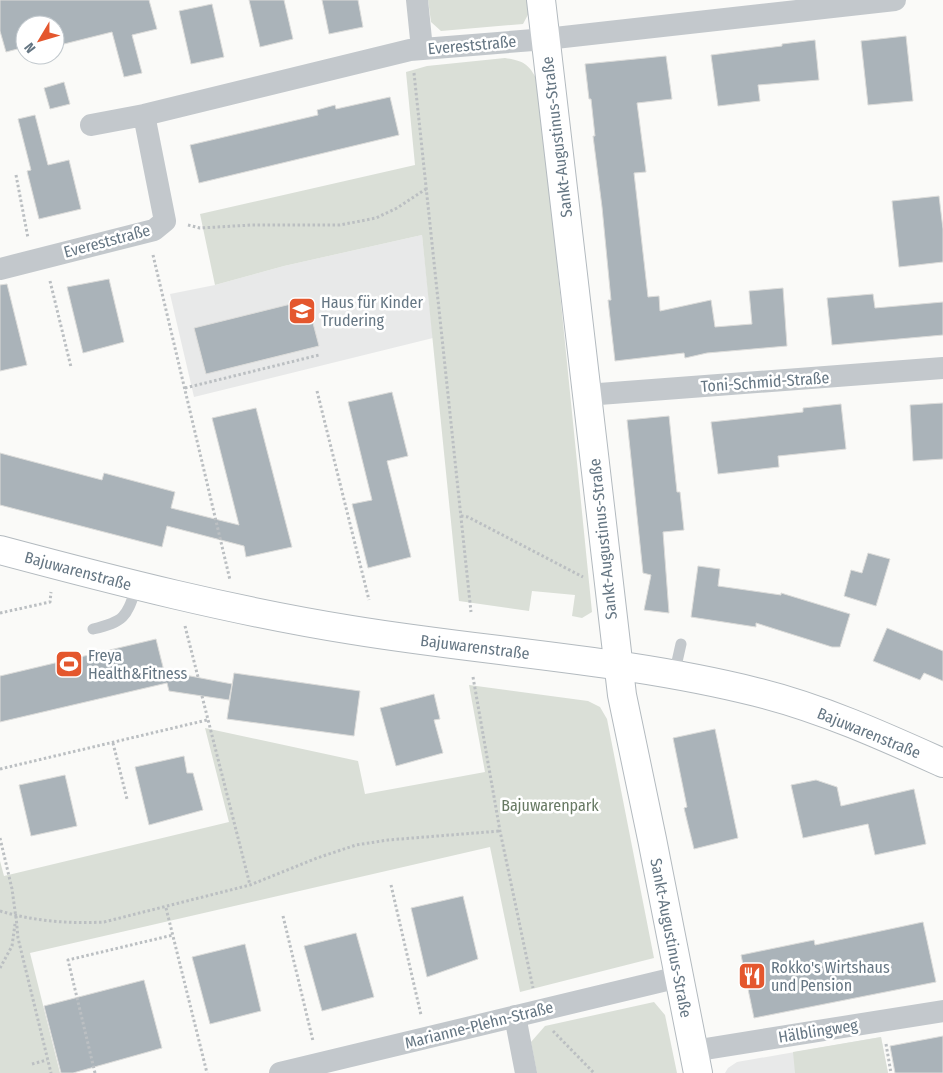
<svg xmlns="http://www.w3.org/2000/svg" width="943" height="1073" viewBox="0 0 943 1073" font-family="'Fira Sans Condensed',sans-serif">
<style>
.built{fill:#e8e9e9}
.green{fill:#dadfd7}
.building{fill:#aab3b9;stroke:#dcdcda}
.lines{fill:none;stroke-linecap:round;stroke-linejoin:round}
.secondary-casing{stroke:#b3babf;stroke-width:30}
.path{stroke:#bbbfc2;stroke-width:3;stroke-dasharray:2.5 2.5;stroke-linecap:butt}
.lane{stroke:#c3c8cc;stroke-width:11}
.street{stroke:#c3c8cc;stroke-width:22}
.secondary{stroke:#fff;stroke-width:28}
.labels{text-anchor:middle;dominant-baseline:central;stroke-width:5;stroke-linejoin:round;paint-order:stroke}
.street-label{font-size:16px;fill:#657683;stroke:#fff}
.poi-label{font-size:16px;fill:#657683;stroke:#fff;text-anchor:start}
.park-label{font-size:16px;fill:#687a64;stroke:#fff}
</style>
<rect width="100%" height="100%" fill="#fafaf8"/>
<path class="built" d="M 422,235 L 433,338 L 194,397 L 170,294 L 215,285 L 284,266 Z
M 881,1037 L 888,1073 L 725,1073 L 728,1068 L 737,1062 Z"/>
<path class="green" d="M 428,0 L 530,0 L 531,9 L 523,24 L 441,31 L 431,22 Z
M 505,58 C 526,61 529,65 539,83 L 592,612 L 582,618 L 572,616 L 575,595 L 532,591 L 529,611 L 459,601 L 422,235 L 284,266 L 215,285 L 200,214 L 415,165 L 406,72 L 427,66 Z
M 469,685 L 588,701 L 600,707 L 607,719 L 654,958 L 520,992 L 490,847 L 30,953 L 60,1073 L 0,1073 L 0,861 L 4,876 L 229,822 L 205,728 L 358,761 L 365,794 L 485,772 Z
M 654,1002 L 665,1015 L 677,1073 L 537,1073 L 531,1042 L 545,1026 Z
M 881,1037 L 888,1073 L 795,1073 L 793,1052 Z"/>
<path class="building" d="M 0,0 L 149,0 L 157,29 L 132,35 L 142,73 L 124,77 L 112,32 L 64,44 L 59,25 L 25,25 L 25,47 L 6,52 L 0,31 Z
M 249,0 L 284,0 L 293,39 L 260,47 Z
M 322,0 L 358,0 L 363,27 L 329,34 Z
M 212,4 L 224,57 L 191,64 L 179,11 Z
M 906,36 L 913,101 L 868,105 L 861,41 Z
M 815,40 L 819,80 L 758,85 L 760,101 L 718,106 L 711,55 L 782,46 L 782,44 Z
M 666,56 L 672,99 L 637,103 L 646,172 L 634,173 L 648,297 L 659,296 L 660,311 L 711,300 L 715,327 L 752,324 L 749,291 L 783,288 L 787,346 L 707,353 L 685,358 L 684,353 L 615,361 L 608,300 L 611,300 L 602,207 L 593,136 L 595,136 L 591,99 L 589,99 L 585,64 Z
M 64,82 L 70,104 L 50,109 L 44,88 Z
M 390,97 L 399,135 L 199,183 L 190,145 L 318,115 L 317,110 L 335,105 L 336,109 Z
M 35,115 L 48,165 L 69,160 L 81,209 L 39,219 L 27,171 L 31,170 L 18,119 Z
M 939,196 L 943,229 L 943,262 L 899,267 L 892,201 Z
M 109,279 L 124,342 L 83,353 L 67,287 Z
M 7,284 L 27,365 L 0,371 L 0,285 Z
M 873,294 L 875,308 L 943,302 L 943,335 L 832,345 L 827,298 Z
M 307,300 L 319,346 L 206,374 L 194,328 Z
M 392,392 L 408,456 L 387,461 L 411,557 L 368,568 L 352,504 L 372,500 L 348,402 Z
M 943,403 L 943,459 L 913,461 L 910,405 Z
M 841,404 L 846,449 L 778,456 L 779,467 L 718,474 L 711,422 L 803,412 L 803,408 Z
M 256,408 L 292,547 L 246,557 L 244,546 L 167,526 L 162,547 L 0,505 L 0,453 L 102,480 L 104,473 L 175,492 L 171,508 L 239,525 L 212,418 Z
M 669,416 L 677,492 L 680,492 L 684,530 L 663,532 L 669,613 L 644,610 L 651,575 L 643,573 L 627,420 Z
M 868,553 L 890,559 L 876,606 L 844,596 L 851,570 L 862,573 Z
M 698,566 L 720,569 L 718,586 L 781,595 L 781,593 L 850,614 L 840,647 L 832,647 L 756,623 L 756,627 L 691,617 Z
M 887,628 L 943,651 L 943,681 L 924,673 L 920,680 L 873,661 Z
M 156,639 L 164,671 L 232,684 L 229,700 L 169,691 L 167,683 L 0,722 L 0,676 Z
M 234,673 L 360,691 L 354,736 L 227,719 Z
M 434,694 L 440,719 L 434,720 L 443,753 L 396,766 L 380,708 Z
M 715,729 L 738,838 L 694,849 L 684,808 L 687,807 L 673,738 Z
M 184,756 L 187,773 L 193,773 L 203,810 L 149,825 L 135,767 Z
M 65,775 L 77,826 L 31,836 L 19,785 Z
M 816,780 L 837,787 L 841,806 L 914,789 L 926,844 L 875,855 L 868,824 L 803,838 L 791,785 Z
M 463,896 L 478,959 L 427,977 L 411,908 Z
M 923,922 L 936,982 L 754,1018 L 741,955 L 814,940 L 815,945 Z
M 356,933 L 374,997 L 322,1011 L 304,946 Z
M 245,944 L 261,1011 L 210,1024 L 192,957 Z
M 144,980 L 162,1048 L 73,1073 L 61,1073 L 44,1006 Z
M 943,1036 L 943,1073 L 895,1073 L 890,1046 Z"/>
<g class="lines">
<g class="secondary-casing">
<path id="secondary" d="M 541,0 L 622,695 L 652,839 L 698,1073
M 0,550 C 116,581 233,611 352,630 C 486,652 624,659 756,692 C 821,708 883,736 943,763"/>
</g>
<path class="path" d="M 414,73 L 471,612
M 16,175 L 28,238
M 188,225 L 200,228 L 252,225 L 340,225 L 376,218 L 397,208 L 426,189
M 153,255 L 230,580
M 50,281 L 71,367
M 185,388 L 319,355
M 317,391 L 369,600
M 461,516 L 468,517 L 583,577
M 0,613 L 50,602 L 51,592
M 185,626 L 198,677
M 473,677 L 500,831 L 533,988
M 202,696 L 250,885
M 113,743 L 127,799
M 0,769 L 207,720
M 0,838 L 12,889 L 16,918
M 391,885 L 421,1015
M 166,908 L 207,1073
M 0,911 C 33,921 70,924 104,922 L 250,885 L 317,858 L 356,845 L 388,840 L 500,831
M 16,916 L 18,938 L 51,1073
M 283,916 L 313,1041
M 0,968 L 12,946 L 15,924
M 553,1031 L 594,1073
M 886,1044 L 891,1073
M 32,1064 L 47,1060
M 95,1073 L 68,960 L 173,935"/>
<path class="lane" d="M 93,629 C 126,621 126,617 137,586
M 674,675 L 681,644"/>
<path class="street" d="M 417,0 L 422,49
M 91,125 L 144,115 L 410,50 L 546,39 L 895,0
M 0,269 L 154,230 L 165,221 L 144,115
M 586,395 L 943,368
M 515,1016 L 526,1073
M 693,1051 L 943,1011
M 280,1073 L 679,977"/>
<use href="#secondary" class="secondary"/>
</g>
<defs>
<g id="school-square" transform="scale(1.4375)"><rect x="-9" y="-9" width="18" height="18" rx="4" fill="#e4572e" stroke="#fff"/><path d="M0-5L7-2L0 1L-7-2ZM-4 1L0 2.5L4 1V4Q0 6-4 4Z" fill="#fff"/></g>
<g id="stadium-square" transform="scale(1.4375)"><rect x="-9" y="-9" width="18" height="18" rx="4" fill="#e4572e" stroke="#fff"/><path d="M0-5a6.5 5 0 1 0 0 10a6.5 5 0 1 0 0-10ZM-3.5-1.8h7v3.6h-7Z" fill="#fff"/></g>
<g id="restaurant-square" transform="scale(1.4375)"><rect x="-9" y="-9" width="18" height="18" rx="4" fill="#e4572e" stroke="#fff"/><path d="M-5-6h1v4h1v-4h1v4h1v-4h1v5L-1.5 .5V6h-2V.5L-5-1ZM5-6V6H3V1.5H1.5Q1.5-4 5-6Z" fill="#fff"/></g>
</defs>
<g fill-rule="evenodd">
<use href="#school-square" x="302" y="311"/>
<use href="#stadium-square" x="69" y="664"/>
<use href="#restaurant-square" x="752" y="976"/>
</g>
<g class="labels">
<g class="street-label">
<text transform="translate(472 45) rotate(-5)">Evereststraße</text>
<text transform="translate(557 137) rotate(-97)">Sankt-Augustinus-Straße</text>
<text transform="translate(107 241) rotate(-15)">Evereststraße</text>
<text transform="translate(765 382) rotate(-4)">Toni-Schmid-Straße</text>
<text transform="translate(603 539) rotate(-96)">Sankt-Augustinus-Straße</text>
<text transform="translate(78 571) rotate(15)">Bajuwarenstraße</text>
<text transform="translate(475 647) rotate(7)">Bajuwarenstraße</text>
<text transform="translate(869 733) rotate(22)">Bajuwarenstraße</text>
<text transform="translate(671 938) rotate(79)">Sankt-Augustinus-Straße</text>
<text transform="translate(479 1025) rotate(-14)">Marianne-Plehn-Straße</text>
<text transform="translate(818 1031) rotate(-9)">Hälblingweg</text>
</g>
<g class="poi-label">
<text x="321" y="302">Haus für Kinder<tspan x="321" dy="18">Trudering</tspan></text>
<text x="88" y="655">Freya<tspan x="88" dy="18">Health&amp;Fitness</tspan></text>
<text x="771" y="967">Rokko's Wirtshaus<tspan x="771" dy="18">und Pension</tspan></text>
</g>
<g class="park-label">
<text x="550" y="805">Bajuwarenpark</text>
</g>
</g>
<g transform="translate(40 40) rotate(232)"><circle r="24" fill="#ffffff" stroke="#c1c8cd"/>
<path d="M0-4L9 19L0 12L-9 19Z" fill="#e4572e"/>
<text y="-8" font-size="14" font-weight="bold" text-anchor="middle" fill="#657683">N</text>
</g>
</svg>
